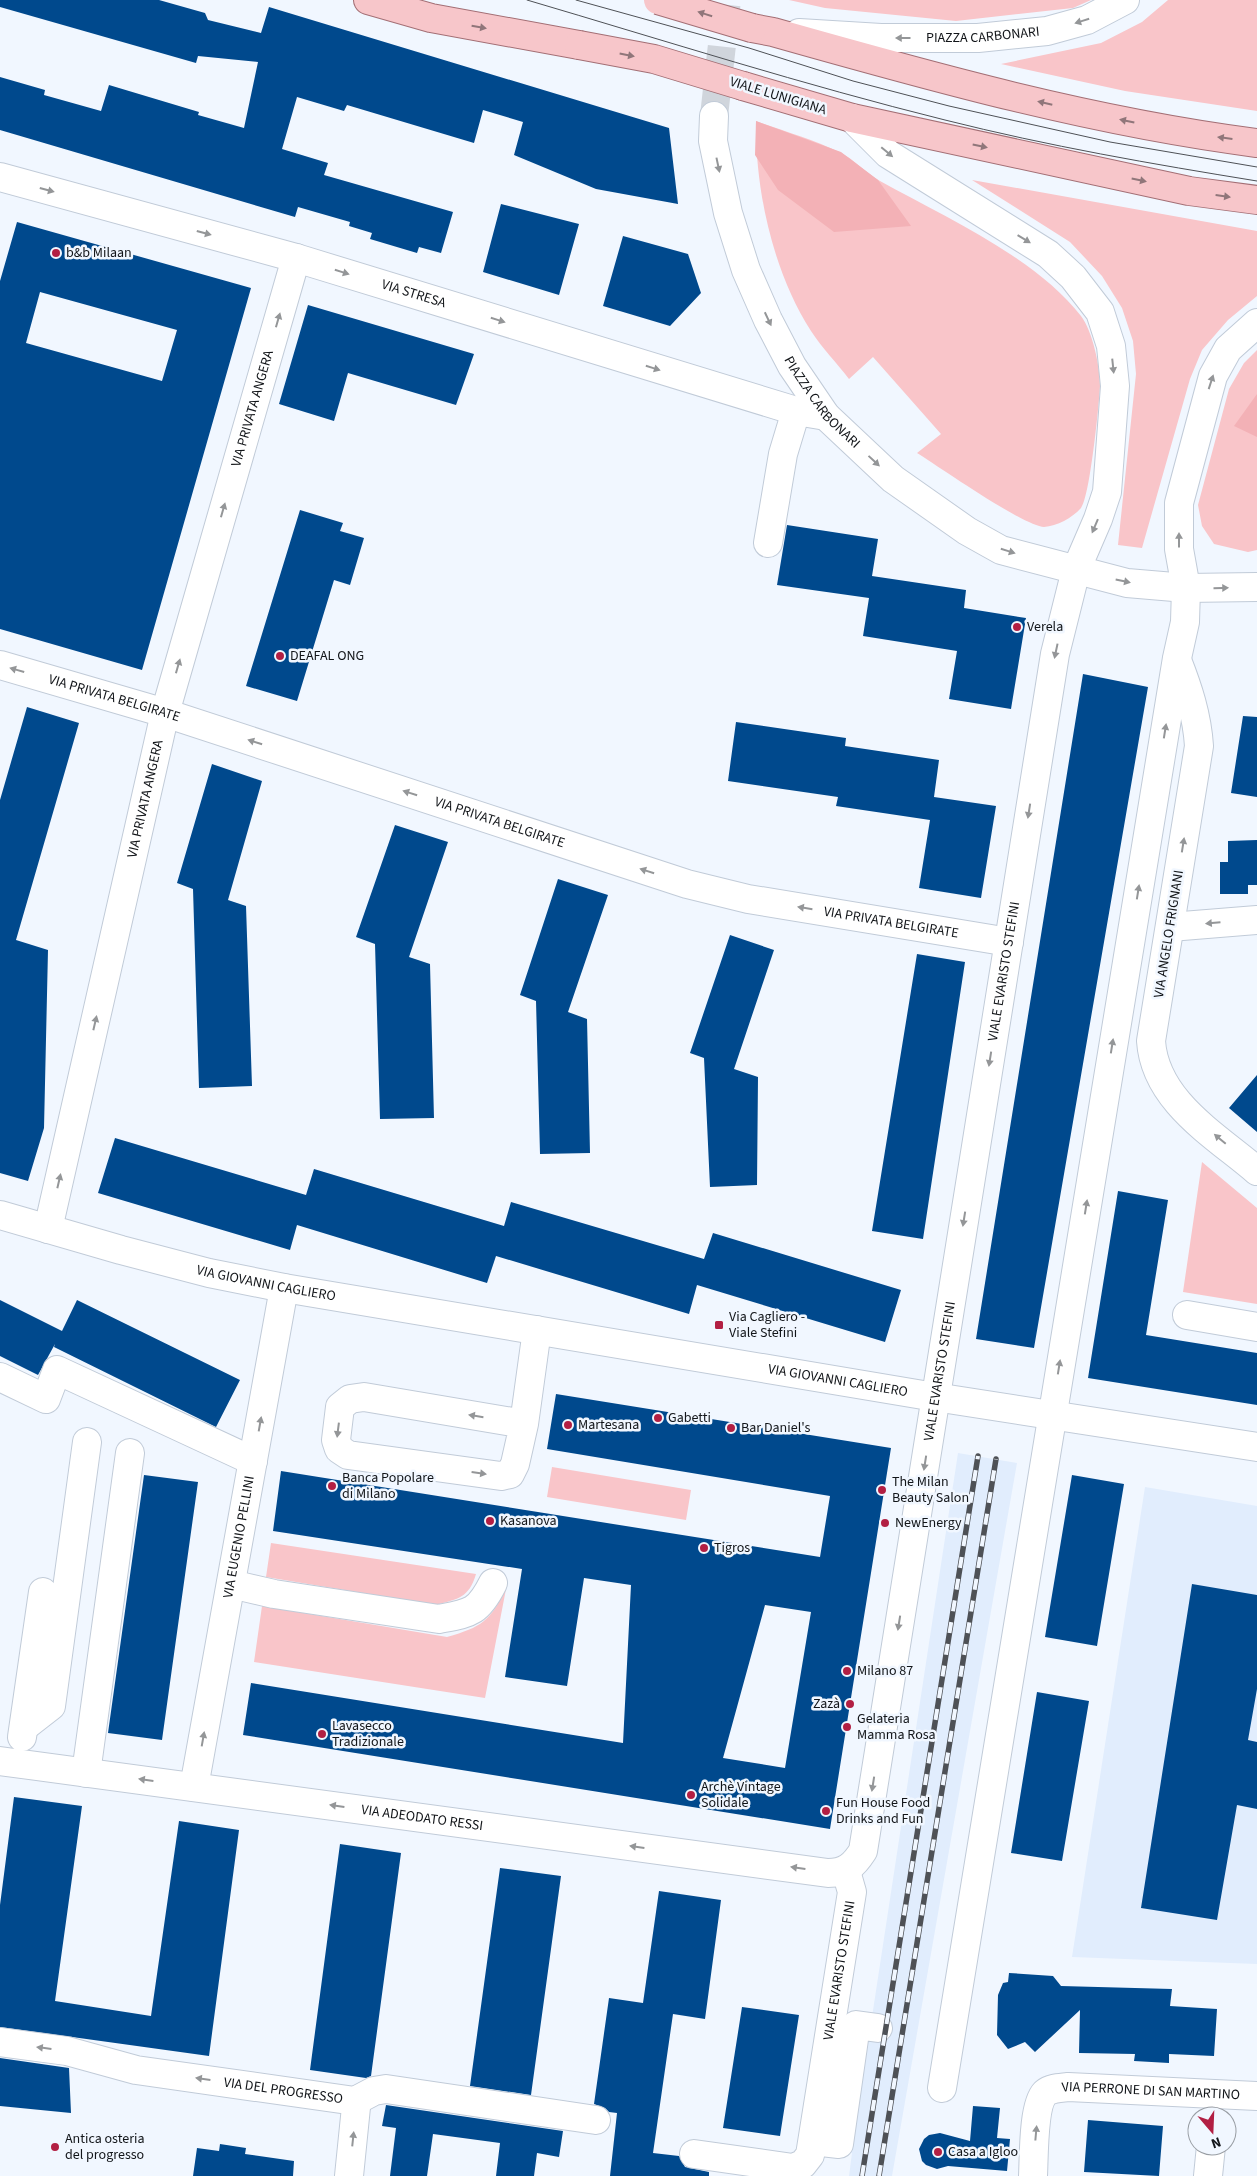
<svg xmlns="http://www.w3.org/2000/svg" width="1257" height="2176" viewBox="0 0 1257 2176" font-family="'Source Sans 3',sans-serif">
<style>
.built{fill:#e1edfd}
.green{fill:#f9c5c9}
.forest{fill:#f3b1b6}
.building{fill:#00498d;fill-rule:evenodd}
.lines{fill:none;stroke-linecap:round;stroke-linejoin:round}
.minor-tunnel{stroke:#d0d5dc;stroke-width:28;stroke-dasharray:28 14;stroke-linecap:butt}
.minor-casing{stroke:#c1cbd8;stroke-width:30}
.major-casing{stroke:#a36f75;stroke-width:30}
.minor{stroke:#fff;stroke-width:28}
.major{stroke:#f7c6ca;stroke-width:28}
.tram{stroke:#4e5156;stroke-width:1}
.rail-casing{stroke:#4e5156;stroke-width:5.5}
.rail{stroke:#f1f7ff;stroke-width:4;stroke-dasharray:11;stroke-linecap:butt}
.major-bridge-casing{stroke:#a36f75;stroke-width:30;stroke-linecap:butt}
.major-bridge{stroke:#f7c6ca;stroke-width:28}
.oneway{fill:#90767a}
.oneway2{fill:#949698}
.poi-dot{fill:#b21f43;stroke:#f1f7ff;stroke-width:2}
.labels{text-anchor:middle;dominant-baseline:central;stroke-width:5;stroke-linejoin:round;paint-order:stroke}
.street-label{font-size:14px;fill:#121519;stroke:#f1f7ff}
.poi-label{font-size:14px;fill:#121519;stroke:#f1f7ff;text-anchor:start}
</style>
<rect width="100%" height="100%" fill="#f1f7ff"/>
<path class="built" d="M 958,1453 L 1017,1463 L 892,2176 L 849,2176 L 852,2153 L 830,2151 L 872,2017 Z
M 1145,1487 L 1257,1506 L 1257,1964 L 1072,1957 Z"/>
<path class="green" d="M 789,0 L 1091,0 L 1073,8 L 956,21 L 825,8 Z
M 1168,0 L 1257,0 L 1257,111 L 1125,91 L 1001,64 L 1101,43 L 1142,22 Z
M 756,121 C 783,131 813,139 839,152 C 854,159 866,173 880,181 C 945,217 1035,257 1081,316 C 1093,332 1100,367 1100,386 C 1099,405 1090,497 1081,508 C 1072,518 1057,526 1044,527 C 1025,527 938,466 917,453 L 941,434 L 873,357 L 849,379 C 837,363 822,348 811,331 C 773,272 755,190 756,121 Z
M 972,180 L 1257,231 L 1257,296 L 1228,320 L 1202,350 L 1190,379 L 1142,548 L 1118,545 L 1136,374 L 1133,341 L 1122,308 L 1102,276 L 1070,242 Z
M 1257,350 L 1257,550 L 1248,552 L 1214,544 L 1202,526 L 1198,505 L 1229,389 L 1244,363 Z
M 1202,1162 L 1257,1208 L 1257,1304 L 1183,1292 Z
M 552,1467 L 691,1490 L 686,1520 L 547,1497 Z
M 271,1543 L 476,1574 C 469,1598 458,1599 435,1605 L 266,1577 Z
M 506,1589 L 485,1698 L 254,1662 L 262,1606 L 447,1637 C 482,1627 490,1621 506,1589 Z"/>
<path class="forest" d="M 756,121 L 841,152 L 878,180 L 911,226 L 834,232 L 778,190 L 755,155 Z
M 1257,394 L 1257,437 L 1234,426 Z"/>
<path class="building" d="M 0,0 L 159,0 L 205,13 L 208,20 L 261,33 L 269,7 L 669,128 L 678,204 L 596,189 L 514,155 L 523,122 L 483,110 L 474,143 L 347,105 L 344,111 L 297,97 L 282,149 L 328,163 L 324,175 L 453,212 L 441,253 L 419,247 L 417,253 L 370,239 L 372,233 L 349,226 L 350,222 L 298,207 L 295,217 L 0,130 L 0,77 L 45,90 L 44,95 L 101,111 L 109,85 L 199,112 L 198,115 L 244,128 L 258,62 L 198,56 L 196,63 L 0,7 Z
M 501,204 L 579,224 L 559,295 L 483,272 Z
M 17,222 L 251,288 L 142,670 L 0,629 L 0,281 ZM 40,292 L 177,330 L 162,381 L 26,343 Z
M 623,236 L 688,254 L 701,293 L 670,326 L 603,306 Z
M 308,305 L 474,354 L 456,405 L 348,373 L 334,421 L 279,404 Z
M 300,510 L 343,523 L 340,531 L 364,538 L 350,585 L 334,580 L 297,701 L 246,686 Z
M 787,525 L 878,539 L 872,576 L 966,590 L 964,608 L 1026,618 L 1011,709 L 949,699 L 957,651 L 863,636 L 869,598 L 777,585 Z
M 1083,674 L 1148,687 L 1034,1348 L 976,1339 Z
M 27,707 L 79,723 L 16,940 L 48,950 L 44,1128 L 28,1181 L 0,1173 L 0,800 Z
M 1243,716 L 1257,717 L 1257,797 L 1231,793 Z
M 736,722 L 846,738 L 845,746 L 939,760 L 934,797 L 996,806 L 981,898 L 919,888 L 930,820 L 836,806 L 838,797 L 728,781 Z
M 212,764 L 262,781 L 228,900 L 246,906 L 252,1086 L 199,1088 L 193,889 L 177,883 Z
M 395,825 L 448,842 L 409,957 L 430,964 L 434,1118 L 380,1119 L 375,944 L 356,937 Z
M 1257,840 L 1257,885 L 1248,885 L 1248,894 L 1220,894 L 1220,862 L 1228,862 L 1228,841 Z
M 558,879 L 608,895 L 568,1012 L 587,1019 L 590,1153 L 540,1154 L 536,1001 L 520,995 Z
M 730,935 L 774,950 L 734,1069 L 758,1077 L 757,1185 L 710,1187 L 704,1058 L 690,1053 Z
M 917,954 L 965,962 L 923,1239 L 872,1231 Z
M 1257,1075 L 1257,1132 L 1229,1108 Z
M 115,1138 L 306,1195 L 314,1169 L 504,1226 L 511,1202 L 704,1259 L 713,1233 L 901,1290 L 885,1342 L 697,1285 L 689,1314 L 496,1256 L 487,1283 L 297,1225 L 290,1250 L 98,1193 Z
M 1118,1191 L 1168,1200 L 1146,1335 L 1257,1353 L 1257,1405 L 1088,1378 Z
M 0,1300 L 62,1331 L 77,1300 L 240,1380 L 216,1427 L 54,1347 L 55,1344 L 38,1375 L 0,1356 Z
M 556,1394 L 891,1448 L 830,1829 L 243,1735 L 251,1683 L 623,1743 L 631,1585 L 584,1578 L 567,1686 L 505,1677 L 522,1569 L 273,1531 L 281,1471 L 820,1557 L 830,1496 L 547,1449 ZM 765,1605 L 811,1612 L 785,1768 L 723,1758 Z
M 144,1475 L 198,1482 L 162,1740 L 108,1733 Z
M 1072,1475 L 1124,1484 L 1097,1646 L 1045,1637 Z
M 1192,1584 L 1257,1595 L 1257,1689 L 1248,1740 L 1257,1742 L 1257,1809 L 1237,1805 L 1217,1920 L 1141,1908 Z
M 1037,1692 L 1089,1701 L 1062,1861 L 1011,1853 Z
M 14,1797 L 82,1806 L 55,2001 L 151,2016 L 179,1821 L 239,1830 L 209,2056 L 0,2027 L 0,1905 Z
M 340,1844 L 401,1853 L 371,2076 L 366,2078 L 310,2070 Z
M 500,1868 L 561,1876 L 531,2095 L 470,2086 Z
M 659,1891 L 721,1900 L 705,2019 L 673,2014 L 653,2153 L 679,2156 L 685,2167 L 709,2172 L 709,2176 L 610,2176 L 617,2113 L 609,2112 L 605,2108 L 594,2104 L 609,1998 L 643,2003 Z
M 1009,1973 L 1053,1976 L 1061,1986 L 1172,1989 L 1170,2006 L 1217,2009 L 1214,2056 L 1169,2054 L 1169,2063 L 1134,2061 L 1135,2054 L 1079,2053 L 1080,2010 L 1035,2052 L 1025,2042 L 1008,2049 L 997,2035 L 998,1995 L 1003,1983 L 1008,1982 Z
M 742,2007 L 799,2015 L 780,2136 L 723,2128 Z
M 0,2058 L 69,2068 L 71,2113 L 0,2106 Z
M 386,2105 L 563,2131 L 559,2157 L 537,2153 L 534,2176 L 496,2176 L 500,2143 L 433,2134 L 427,2176 L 390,2176 L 396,2128 L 382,2126 Z
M 973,2106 L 1000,2108 L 997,2138 L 1010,2139 L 1007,2171 L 948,2166 L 937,2169 L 926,2165 L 922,2161 L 919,2149 L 924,2139 L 929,2135 L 940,2133 L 970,2141 Z
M 1088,2120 L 1163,2126 L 1159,2176 L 1084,2172 Z
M 220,2144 L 246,2148 L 245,2154 L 294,2161 L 293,2176 L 193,2176 L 197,2148 L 219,2151 Z"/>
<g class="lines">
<path class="minor-tunnel" d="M 714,116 L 727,0"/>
<g class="minor-casing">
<g id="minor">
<path id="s1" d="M 799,33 L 881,38 L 978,38 L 1047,31 L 1087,20 L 1125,0"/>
<path id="s2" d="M 714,116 L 713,141 L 728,213 L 746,270 L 768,320 L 792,366 L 826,416 L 893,479 L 967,531 L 1001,550 L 1127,583 L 1186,588 L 1257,587"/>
<path id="s3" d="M 0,177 L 296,258 L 796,411 L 826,416"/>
<path d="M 768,543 L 783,454 L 796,411"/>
<path d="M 1177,660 C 1188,688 1197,715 1199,746 L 1151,1041 C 1155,1101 1215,1135 1257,1171"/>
<path id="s4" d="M 0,665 L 165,713 L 687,884 L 748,899 L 1009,942"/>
<path d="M 1170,927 L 1257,920"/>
<path id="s5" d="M 0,1215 L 121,1250 L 209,1273 L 284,1288 L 935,1397 L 1257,1447"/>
<path id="s6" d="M 48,1229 L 165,713 L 296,258"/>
<path d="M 1187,1315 L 1257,1327"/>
<path d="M 0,1377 L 46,1399 L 57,1370 L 253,1461"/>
<path d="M 524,1424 L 364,1397 L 350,1399 L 340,1407 L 336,1440 L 339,1449 L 348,1455 L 501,1476 L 510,1474 L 515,1464 L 524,1424 L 537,1330"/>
<path d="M 231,1584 L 274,1594 L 439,1619 C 470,1613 478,1613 493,1583"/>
<path d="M 24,1727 L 51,1706 L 87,1442"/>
<path d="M 22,1737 L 43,1592"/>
<path id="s7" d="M 0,1761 L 828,1873 C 846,1873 854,1865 863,1851 L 1055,654 L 1076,570 L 1098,519 L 1107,492 L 1115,386 L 1111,346 L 1100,312 L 1073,277 L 1048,254 L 888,154 L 852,118"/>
<path d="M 86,1773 L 130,1453"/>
<path id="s8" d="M 194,1787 L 284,1288"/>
<path id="s9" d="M 0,2042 L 67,2051 L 136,2070 L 355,2101 L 374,2091 L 386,2089 L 596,2120"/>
<path d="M 942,2088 L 1177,658 L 1185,622 L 1186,588 L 1179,549 L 1179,503 L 1213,376 L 1228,349 L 1257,323"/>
<path d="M 813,2141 L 839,2144 L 856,2025 L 878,2028"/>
<path id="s10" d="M 694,2154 L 793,2168 L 803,2164 L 810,2155 L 852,1892 L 846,1871"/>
<path d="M 349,2176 L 356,2107 L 355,2101"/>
<path id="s11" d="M 1033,2176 C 1034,2158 1033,2105 1045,2093 C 1051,2088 1060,2088 1068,2087 L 1257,2096"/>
<path d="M 1208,2176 L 1211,2146"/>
</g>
</g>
<g class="major-casing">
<path id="major" d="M 368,0 L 431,18 L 579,45
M 752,28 L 773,32 C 932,77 1093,122 1257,143
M 743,86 L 852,118 L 1189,191 L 1257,200"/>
</g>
<use href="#minor" class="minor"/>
<use href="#major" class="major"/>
<path class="tram" d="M 527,0 C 666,41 804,85 945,120 C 1048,146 1152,164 1257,181
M 576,0 L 749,48 L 853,81 L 949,106 L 1110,142 L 1257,167"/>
<g class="rail-casing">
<path id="rail" d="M 862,2176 L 978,1456
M 879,2176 L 996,1459"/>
</g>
<use href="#rail" class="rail"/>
<g class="major-bridge-casing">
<path id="major-bridge" d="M 658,0 L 752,28
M 579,45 L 654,59 L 743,86"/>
</g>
<use href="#major-bridge" class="major-bridge"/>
</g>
<defs><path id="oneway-solid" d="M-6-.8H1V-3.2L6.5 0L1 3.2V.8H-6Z" transform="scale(1.25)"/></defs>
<g class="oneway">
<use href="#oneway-solid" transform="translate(705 14) rotate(-163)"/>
<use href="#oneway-solid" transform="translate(479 27) rotate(10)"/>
<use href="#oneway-solid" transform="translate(627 55) rotate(11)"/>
<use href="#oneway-solid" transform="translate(1045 103) rotate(-167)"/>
<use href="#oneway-solid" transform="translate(1127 121) rotate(-168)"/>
<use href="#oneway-solid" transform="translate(1225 138) rotate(-173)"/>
<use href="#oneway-solid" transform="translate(980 146) rotate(12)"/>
<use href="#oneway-solid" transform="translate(1139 180) rotate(12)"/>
<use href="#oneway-solid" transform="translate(1223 196) rotate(8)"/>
</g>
<g class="oneway2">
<use href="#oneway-solid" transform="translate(1082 21) rotate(163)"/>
<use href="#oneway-solid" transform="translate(903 38) rotate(-180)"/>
<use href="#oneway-solid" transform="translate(887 152) rotate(40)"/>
<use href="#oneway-solid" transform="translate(718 165) rotate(78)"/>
<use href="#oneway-solid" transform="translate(47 190) rotate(15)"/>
<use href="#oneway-solid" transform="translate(204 233) rotate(15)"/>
<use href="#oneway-solid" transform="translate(1024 239) rotate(31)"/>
<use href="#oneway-solid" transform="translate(342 272) rotate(17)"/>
<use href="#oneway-solid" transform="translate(768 319) rotate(65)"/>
<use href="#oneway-solid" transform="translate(278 320) rotate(-74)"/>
<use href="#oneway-solid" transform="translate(498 320) rotate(17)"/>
<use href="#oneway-solid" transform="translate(1113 366) rotate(84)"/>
<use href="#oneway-solid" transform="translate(653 368) rotate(17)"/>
<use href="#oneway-solid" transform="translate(1211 382) rotate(-72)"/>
<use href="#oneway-solid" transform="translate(874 461) rotate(43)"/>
<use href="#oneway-solid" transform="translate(223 510) rotate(-74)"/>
<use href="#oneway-solid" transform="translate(1095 526) rotate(113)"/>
<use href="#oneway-solid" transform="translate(1179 540) rotate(-90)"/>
<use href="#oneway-solid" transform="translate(1008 551) rotate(17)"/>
<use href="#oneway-solid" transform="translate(1123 581) rotate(12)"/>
<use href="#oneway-solid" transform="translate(1221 588) rotate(-1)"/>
<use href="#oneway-solid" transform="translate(1056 651) rotate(102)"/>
<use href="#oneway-solid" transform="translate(178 666) rotate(-74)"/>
<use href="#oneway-solid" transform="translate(17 670) rotate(-164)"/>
<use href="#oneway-solid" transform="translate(1165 731) rotate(-81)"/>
<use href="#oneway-solid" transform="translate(255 742) rotate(-162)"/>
<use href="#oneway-solid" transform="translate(410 793) rotate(-162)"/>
<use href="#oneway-solid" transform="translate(1029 811) rotate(99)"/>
<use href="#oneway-solid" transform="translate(1183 845) rotate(-81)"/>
<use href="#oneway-solid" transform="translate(647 871) rotate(-162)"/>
<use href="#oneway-solid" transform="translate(1138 892) rotate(-81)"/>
<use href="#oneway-solid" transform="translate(805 908) rotate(-171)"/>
<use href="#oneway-solid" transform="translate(1213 923) rotate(175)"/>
<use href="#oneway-solid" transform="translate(95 1023) rotate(-77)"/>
<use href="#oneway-solid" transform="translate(1112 1046) rotate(-81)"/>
<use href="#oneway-solid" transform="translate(990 1059) rotate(99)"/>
<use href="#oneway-solid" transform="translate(1220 1139) rotate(-140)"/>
<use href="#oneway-solid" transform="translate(59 1181) rotate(-77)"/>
<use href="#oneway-solid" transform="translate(1086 1207) rotate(-81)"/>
<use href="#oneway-solid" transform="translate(964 1219) rotate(99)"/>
<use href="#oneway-solid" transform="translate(1059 1367) rotate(-81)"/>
<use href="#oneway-solid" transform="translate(476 1416) rotate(-171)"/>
<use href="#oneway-solid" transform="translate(260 1424) rotate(-80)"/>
<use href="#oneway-solid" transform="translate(338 1430) rotate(97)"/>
<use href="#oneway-solid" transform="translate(925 1463) rotate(99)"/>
<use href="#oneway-solid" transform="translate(479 1473) rotate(8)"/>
<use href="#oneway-solid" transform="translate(899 1623) rotate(99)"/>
<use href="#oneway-solid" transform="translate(203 1739) rotate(-80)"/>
<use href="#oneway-solid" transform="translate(146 1780) rotate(-172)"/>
<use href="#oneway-solid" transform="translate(873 1784) rotate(99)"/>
<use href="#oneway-solid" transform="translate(337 1806) rotate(-172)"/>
<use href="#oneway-solid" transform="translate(637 1847) rotate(-172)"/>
<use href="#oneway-solid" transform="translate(798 1868) rotate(-172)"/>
<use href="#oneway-solid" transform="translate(44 2048) rotate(-173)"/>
<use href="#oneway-solid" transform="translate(203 2079) rotate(-172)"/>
<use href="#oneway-solid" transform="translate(1036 2133) rotate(-85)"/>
<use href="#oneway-solid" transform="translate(353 2139) rotate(-84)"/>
</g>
<g class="poi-dot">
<circle cx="56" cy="253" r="5"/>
<circle cx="1017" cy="627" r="5"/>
<circle cx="280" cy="656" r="5"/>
<rect x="714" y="1320" width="10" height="10" rx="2.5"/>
<circle cx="658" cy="1418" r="5"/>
<circle cx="568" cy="1425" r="5"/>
<circle cx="731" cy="1428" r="5"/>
<circle cx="332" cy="1486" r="5"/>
<circle cx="882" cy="1490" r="5"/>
<circle cx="490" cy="1521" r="5"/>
<circle cx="885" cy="1523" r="5"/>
<circle cx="704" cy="1548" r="5"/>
<circle cx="847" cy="1671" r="5"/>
<circle cx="850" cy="1704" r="5"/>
<circle cx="847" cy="1727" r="5"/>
<circle cx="322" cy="1734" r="5"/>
<circle cx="691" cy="1795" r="5"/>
<circle cx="826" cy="1811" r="5"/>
<circle cx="55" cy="2147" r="5"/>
<circle cx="938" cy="2152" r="5"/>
</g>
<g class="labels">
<g class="street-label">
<text stroke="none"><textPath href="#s1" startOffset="184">PIAZZA CARBONARI</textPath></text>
<text transform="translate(778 96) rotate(17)">VIALE LUNIGIANA</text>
<text stroke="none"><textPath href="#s3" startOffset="430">VIA STRESA</textPath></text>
<text stroke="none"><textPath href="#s2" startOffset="312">PIAZZA CARBONARI</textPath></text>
<text stroke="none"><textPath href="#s6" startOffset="846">VIA PRIVATA ANGERA</textPath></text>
<text stroke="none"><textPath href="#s4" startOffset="119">VIA PRIVATA BELGIRATE</textPath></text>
<text stroke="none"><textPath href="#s6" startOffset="441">VIA PRIVATA ANGERA</textPath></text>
<text stroke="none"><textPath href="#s4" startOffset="524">VIA PRIVATA BELGIRATE</textPath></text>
<text stroke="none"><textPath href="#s4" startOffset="929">VIA PRIVATA BELGIRATE</textPath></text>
<text transform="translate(1169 934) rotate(-81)">VIA ANGELO FRIGNANI</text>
<text stroke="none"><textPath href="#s7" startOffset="1770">VIALE EVARISTO STEFINI</textPath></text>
<text stroke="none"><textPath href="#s5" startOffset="275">VIA GIOVANNI CAGLIERO</textPath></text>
<text stroke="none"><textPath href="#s7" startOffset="1365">VIALE EVARISTO STEFINI</textPath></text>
<text stroke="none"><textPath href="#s5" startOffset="855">VIA GIOVANNI CAGLIERO</textPath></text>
<text stroke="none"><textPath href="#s8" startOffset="254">VIA EUGENIO PELLINI</textPath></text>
<text stroke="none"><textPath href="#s7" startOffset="426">VIA ADEODATO RESSI</textPath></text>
<text stroke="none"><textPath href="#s10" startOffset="309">VIALE EVARISTO STEFINI</textPath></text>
<text stroke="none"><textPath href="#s9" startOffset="288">VIA DEL PROGRESSO</textPath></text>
<text stroke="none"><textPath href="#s11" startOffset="192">VIA PERRONE DI SAN MARTINO</textPath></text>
</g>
<g class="poi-label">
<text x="66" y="253">b&amp;b Milaan</text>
<text x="1027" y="627">Verela</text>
<text x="290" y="656">DEAFAL ONG</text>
<text x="729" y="1317">Via Cagliero -<tspan x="729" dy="16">Viale Stefini</tspan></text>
<text x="668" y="1418">Gabetti</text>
<text x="578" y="1425">Martesana</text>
<text x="741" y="1428">Bar Daniel's</text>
<text x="342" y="1478">Banca Popolare<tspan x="342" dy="16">di Milano</tspan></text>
<text x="892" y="1482">The Milan<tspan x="892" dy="16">Beauty Salon</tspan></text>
<text x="500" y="1521">Kasanova</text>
<text x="895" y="1523">NewEnergy</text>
<text x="714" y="1548">Tigros</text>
<text x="857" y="1671">Milano 87</text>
<text x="840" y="1704" text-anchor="end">Zazà</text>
<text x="857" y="1719">Gelateria<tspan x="857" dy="16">Mamma Rosa</tspan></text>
<text x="332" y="1726">Lavasecco<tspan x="332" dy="16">Tradizionale</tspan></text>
<text x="701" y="1787">Archè Vintage<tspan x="701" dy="16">Solidale</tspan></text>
<text x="836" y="1803">Fun House Food<tspan x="836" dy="16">Drinks and Fun</tspan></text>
<text x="65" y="2139">Antica osteria<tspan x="65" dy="16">del progresso</tspan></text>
<text x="948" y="2152">Casa a Igloo</text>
</g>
</g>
<g transform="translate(1212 2131) rotate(161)"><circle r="24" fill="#f1f7ff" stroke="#989da3"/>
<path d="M0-4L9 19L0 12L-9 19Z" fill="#b21f43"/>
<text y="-8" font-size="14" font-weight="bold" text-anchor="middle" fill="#121519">N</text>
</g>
</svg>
